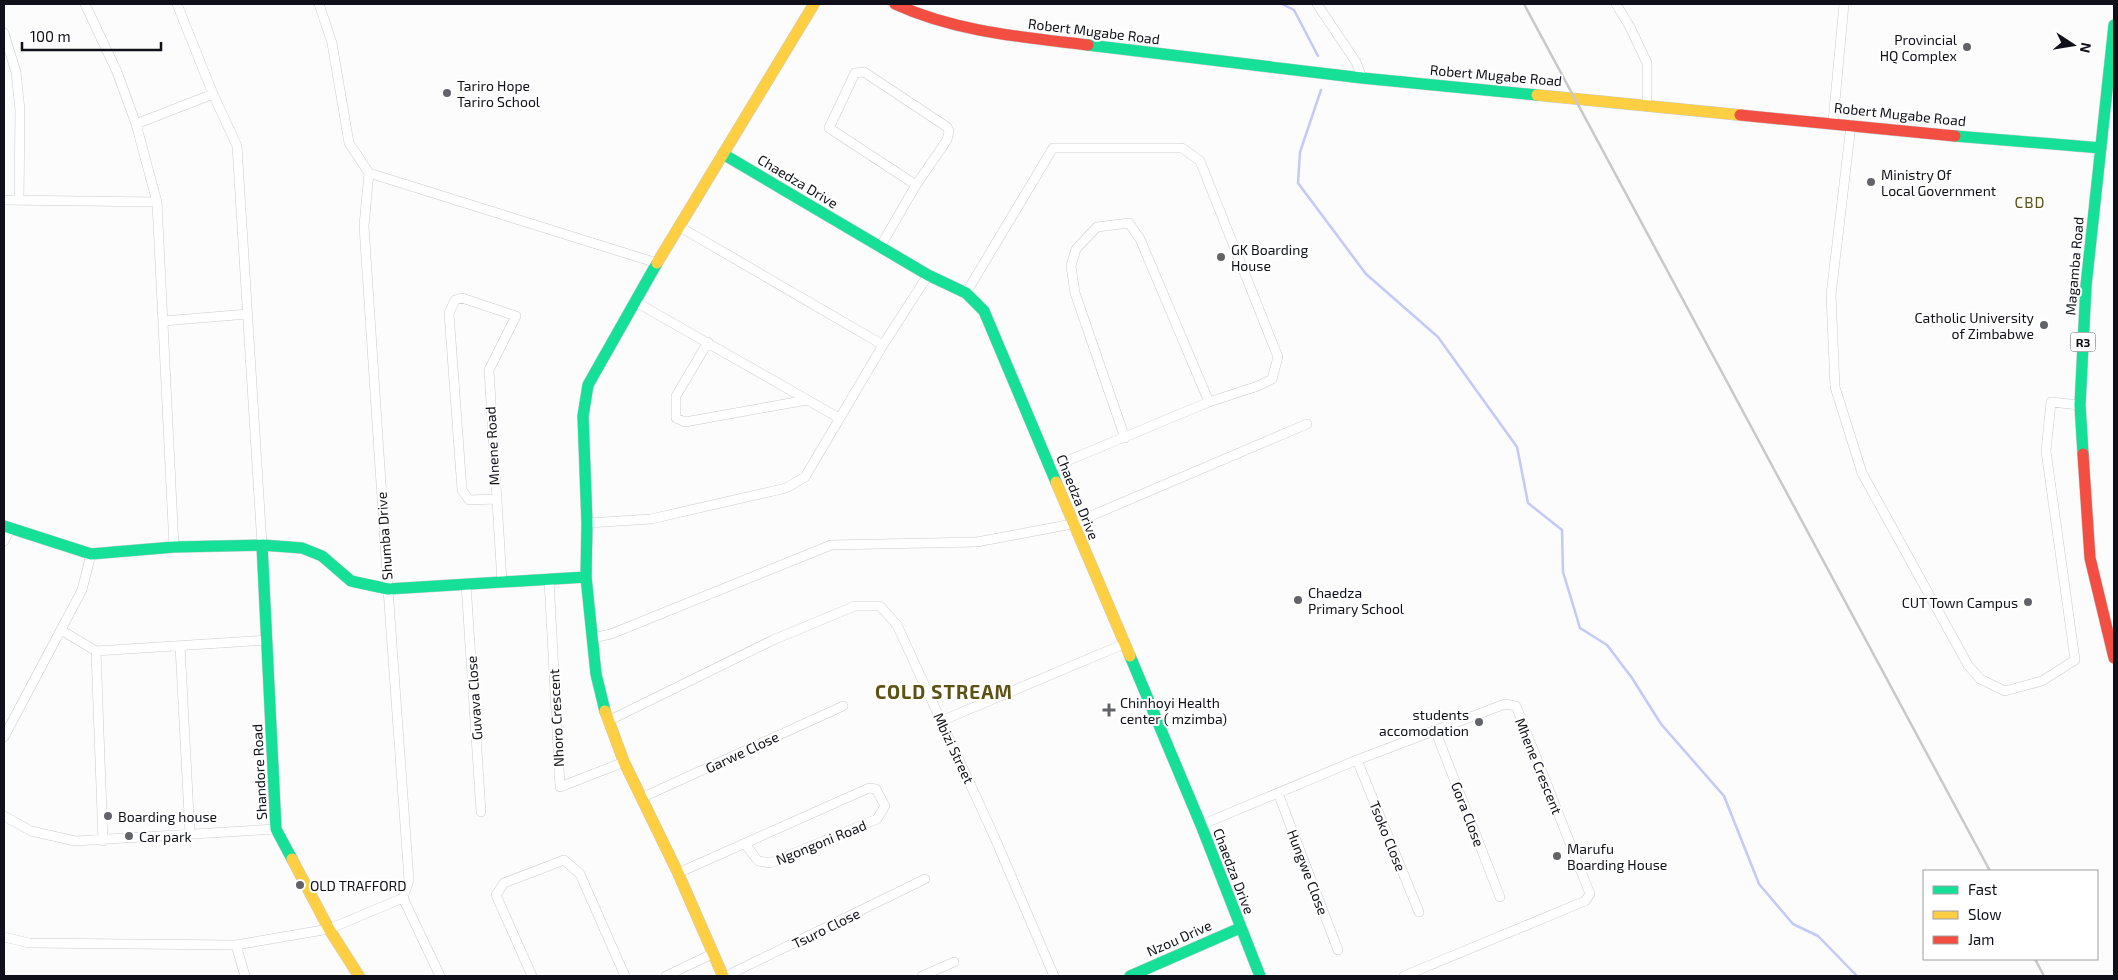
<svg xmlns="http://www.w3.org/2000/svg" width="2118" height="980" viewBox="0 0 2118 980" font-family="'Exo 2',sans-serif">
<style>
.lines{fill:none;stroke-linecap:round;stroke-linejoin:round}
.stream{stroke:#c3c9f8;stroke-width:2.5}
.street-casing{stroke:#cbccd1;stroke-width:10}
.fast-casing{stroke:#cbccd1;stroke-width:12}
.slow-casing{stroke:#cbccd1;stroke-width:12}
.jam-casing{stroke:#cbccd1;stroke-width:12}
.street{stroke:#fefffe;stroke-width:9}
.fast{stroke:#16e098;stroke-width:11}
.slow{stroke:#ffcf43;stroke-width:11}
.jam{stroke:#f24e42;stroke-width:11}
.rail{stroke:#c9c9ca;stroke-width:2.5}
.poi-dot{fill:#626369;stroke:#fff;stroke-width:2}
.labels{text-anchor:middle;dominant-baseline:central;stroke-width:4;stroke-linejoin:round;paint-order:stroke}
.shield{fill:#fff;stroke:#57585f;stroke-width:1}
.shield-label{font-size:12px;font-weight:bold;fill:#0f101a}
.street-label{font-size:14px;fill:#0f101a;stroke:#fff}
.poi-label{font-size:14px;fill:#0f101a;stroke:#fff;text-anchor:start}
.neighbourhood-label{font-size:15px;letter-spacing:1px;fill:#5d5214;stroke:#fff}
.district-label{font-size:19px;font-weight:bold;letter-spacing:1px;fill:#5d5214;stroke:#fff}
</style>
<rect width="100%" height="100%" fill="#fbfcfb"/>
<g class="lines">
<path class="stream" d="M 1282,4 L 1294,10 L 1318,56
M 1321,90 L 1300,152 L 1298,183 L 1366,274 L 1438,337 L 1517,447 L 1528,503 L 1562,530 L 1563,572 L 1580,628 L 1607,645 L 1632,678 L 1661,724 L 1724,796 L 1759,884 L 1793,924 L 1818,936 L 1857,976"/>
<g class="street-casing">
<path id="street" d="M 85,4 L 117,72 L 136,124 L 157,202 L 174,547
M 177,4 L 213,94 L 237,146 L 262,545
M 319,4 L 332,43 L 349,143 L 369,173 L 657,263
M 1317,4 L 1356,62 L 1362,78
M 1616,4 L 1630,27 L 1647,63 L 1647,104
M 4,33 L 16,72 L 20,110 L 19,200
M 1833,122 L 1844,4
M 136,124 L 213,94
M 1851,125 L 1831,295 L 1835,387 L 1862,473 L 1968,665 L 1980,679 L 2005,691 L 2042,681 L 2075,660 L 2046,451 L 2051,402 L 2080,405
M 369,173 L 364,226 L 388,589 L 409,880 L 403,898
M 4,200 L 157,202
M 680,227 L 883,345
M 880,247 L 916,185 L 947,140 L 949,131 L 947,127 L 864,72 L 855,73 L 829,128 L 916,185
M 966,293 L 1053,148 L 1182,148 L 1200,161 L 1278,357 L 1272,379 L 1258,386 L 1209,402 L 1050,468
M 634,301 L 839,418
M 163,321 L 248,314
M 708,342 L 676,396 L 676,418 L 685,422 L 807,400
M 1125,438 L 1075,293 L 1071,266 L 1076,249 L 1097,227 L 1129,223 L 1140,239 L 1209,402
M 496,499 L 469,500 L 462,490 L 449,313 L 455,300 L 462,298 L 516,316 L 489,370 L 502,582
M 587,523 L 651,519 L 786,488 L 805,477 L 883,345 L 928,275
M 4,541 L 10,529
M 549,579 L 560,787 L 624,762
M 466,584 L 481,812
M 61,630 L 96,651 L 268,640
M 592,638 L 611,634 L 831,545 L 977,542 L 1072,524 L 1307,424
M 180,646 L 190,834
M 96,651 L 103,841
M 608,721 L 773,640 L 855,606 L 880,606 L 897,625 L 994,836 L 1054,976
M 941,721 L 1124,644
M 1435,730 L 1500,897
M 4,737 L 82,590 L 91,554
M 1357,760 L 1419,912
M 1278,793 L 1338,950
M 641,798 L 843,706
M 4,816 L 31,831 L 75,841 L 276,829
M 1201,825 L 1357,760 L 1505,704 L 1516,706 L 1590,894 L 1585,901 L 1404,976
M 678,873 L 869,788 L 876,789 L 885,806 L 877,819 L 770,863 L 758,861 L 745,844
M 4,937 L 29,943 L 236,945 L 329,929 L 403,898 L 440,976
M 236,945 L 245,976
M 532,976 L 496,895 L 504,883 L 564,860 L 580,874 L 625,976
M 666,976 L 712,954
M 726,976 L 925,879
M 922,976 L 954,962"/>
</g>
<g class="fast-casing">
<path id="fast" d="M 1088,45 L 1362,78 L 1537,95
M 1955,136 L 2101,148
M 723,154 L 928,275 L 966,293 L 984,311 L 1056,482
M 2083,454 L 2080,405 L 2086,286 L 2114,25
M 4,526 L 91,554 L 174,547 L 262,545 L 302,548 L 322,556 L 351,581 L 388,589 L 586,577
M 262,545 L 276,829 L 292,859
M 1130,656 L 1201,825 L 1260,976
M 605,711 L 596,674 L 586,577 L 587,523 L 583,416 L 588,385 L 657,263
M 1130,976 L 1240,928"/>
</g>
<g class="slow-casing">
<path id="slow" d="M 1537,95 L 1740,115
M 657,263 L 814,4
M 1056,482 L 1130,656
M 605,711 L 624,762 L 678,873 L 723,976
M 292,859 L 329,929 L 359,976"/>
</g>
<g class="jam-casing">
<path id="jam" d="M 895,4 C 956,32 1023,37 1088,45
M 1740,115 L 1955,136
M 2083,454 L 2090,558 L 2114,658"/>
</g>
<use href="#street" class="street"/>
<use href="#fast" class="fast"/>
<use href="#slow" class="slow"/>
<use href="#jam" class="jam"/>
<path class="rail" d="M 1524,4 L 1990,871
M 2035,959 L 2044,976"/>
</g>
<g class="poi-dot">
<circle cx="1967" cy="47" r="5"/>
<circle cx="447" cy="93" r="5"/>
<circle cx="1871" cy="182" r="5"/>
<circle cx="1221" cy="257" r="5"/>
<circle cx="2044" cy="325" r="5"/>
<circle cx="1298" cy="600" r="5"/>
<circle cx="2028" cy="602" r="5"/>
<path d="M1106.5 702.5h5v5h5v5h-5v5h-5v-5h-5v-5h5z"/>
<circle cx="1479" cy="722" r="5"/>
<circle cx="108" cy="816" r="5"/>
<circle cx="129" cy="836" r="5"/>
<circle cx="1557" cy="856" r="5"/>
<circle cx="300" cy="885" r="5"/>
</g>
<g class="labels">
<rect class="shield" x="2070.5" y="332.5" width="25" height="19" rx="4"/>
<g class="shield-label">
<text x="2083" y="342">R3</text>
</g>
<g class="street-label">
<text transform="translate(1094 31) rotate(7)">Robert Mugabe Road</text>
<text transform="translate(1496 75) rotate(5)">Robert Mugabe Road</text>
<text transform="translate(1900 114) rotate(6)">Robert Mugabe Road</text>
<text transform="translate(798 181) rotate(31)">Chaedza Drive</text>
<text transform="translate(2074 266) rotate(-85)">Magamba Road</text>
<text transform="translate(492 446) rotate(-93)">Mnene Road</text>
<text transform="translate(1078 497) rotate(68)">Chaedza Drive</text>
<text transform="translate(384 536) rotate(-94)">Shumba Drive</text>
<text transform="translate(474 698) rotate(-94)">Guvava Close</text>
<text transform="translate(556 718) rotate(-93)">Nhoro Crescent</text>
<text transform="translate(954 748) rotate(65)">Mbizi Street</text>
<text transform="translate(742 752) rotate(-25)">Garwe Close</text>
<text transform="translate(1539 766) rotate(68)">Mhene Crescent</text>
<text transform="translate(259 772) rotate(-93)">Shandore Road</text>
<text transform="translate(1468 814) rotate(69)">Gora Close</text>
<text transform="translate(1388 836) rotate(68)">Tsoko Close</text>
<text transform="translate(821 842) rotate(-22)">Ngongoni Road</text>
<text transform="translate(1234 871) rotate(69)">Chaedza Drive</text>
<text transform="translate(1308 872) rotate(69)">Hungwe Close</text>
<text transform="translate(826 928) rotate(-26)">Tsuro Close</text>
<text transform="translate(1179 938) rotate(-24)">Nzou Drive</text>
</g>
<g class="poi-label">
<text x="1957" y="39" text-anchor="end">Provincial<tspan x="1957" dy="16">HQ Complex</tspan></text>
<text x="457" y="85">Tariro Hope<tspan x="457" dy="16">Tariro School</tspan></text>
<text x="1881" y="174">Ministry Of<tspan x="1881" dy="16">Local Government</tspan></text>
<text x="1231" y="249">GK Boarding<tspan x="1231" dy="16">House</tspan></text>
<text x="2034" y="317" text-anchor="end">Catholic University<tspan x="2034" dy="16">of Zimbabwe</tspan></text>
<text x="1308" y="592">Chaedza<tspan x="1308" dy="16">Primary School</tspan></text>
<text x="2018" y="602" text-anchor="end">CUT Town Campus</text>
<text x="1120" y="702">Chinhoyi Health<tspan x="1120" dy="16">center ( mzimba)</tspan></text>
<text x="1469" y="714" text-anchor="end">students<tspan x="1469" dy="16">accomodation</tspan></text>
<text x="118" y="816">Boarding house</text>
<text x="139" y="836">Car park</text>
<text x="1567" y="848">Marufu<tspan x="1567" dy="16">Boarding House</tspan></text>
<text x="310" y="885">OLD TRAFFORD</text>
</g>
<g class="neighbourhood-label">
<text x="2030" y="202">CBD</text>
</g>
<g class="district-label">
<text x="944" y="691">COLD STREAM</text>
</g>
</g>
<rect width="2118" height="980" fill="none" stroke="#0f101a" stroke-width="10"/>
<rect x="1923" y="870" width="175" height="90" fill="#ffffff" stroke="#9f9fa3"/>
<rect x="1933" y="886" width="25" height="8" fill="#16e098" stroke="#9f9fa3"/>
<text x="1968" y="895" font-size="15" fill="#0f101a">Fast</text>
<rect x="1933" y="911" width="25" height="8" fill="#ffcf43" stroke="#9f9fa3"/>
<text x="1968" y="920" font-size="15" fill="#0f101a">Slow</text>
<rect x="1933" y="936" width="25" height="8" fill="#f24e42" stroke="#9f9fa3"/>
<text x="1968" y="945" font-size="15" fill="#0f101a">Jam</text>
<g transform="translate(2073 45) rotate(102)" stroke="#ffffff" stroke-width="4" paint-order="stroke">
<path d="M0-4L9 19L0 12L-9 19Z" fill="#0f101a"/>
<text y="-8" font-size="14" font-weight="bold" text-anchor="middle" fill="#0f101a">N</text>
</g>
<path d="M22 42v8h139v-8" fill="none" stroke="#0f101a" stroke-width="2.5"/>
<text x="30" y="42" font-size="15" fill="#0f101a" stroke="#ffffff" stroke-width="4" paint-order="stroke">100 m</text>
</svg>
